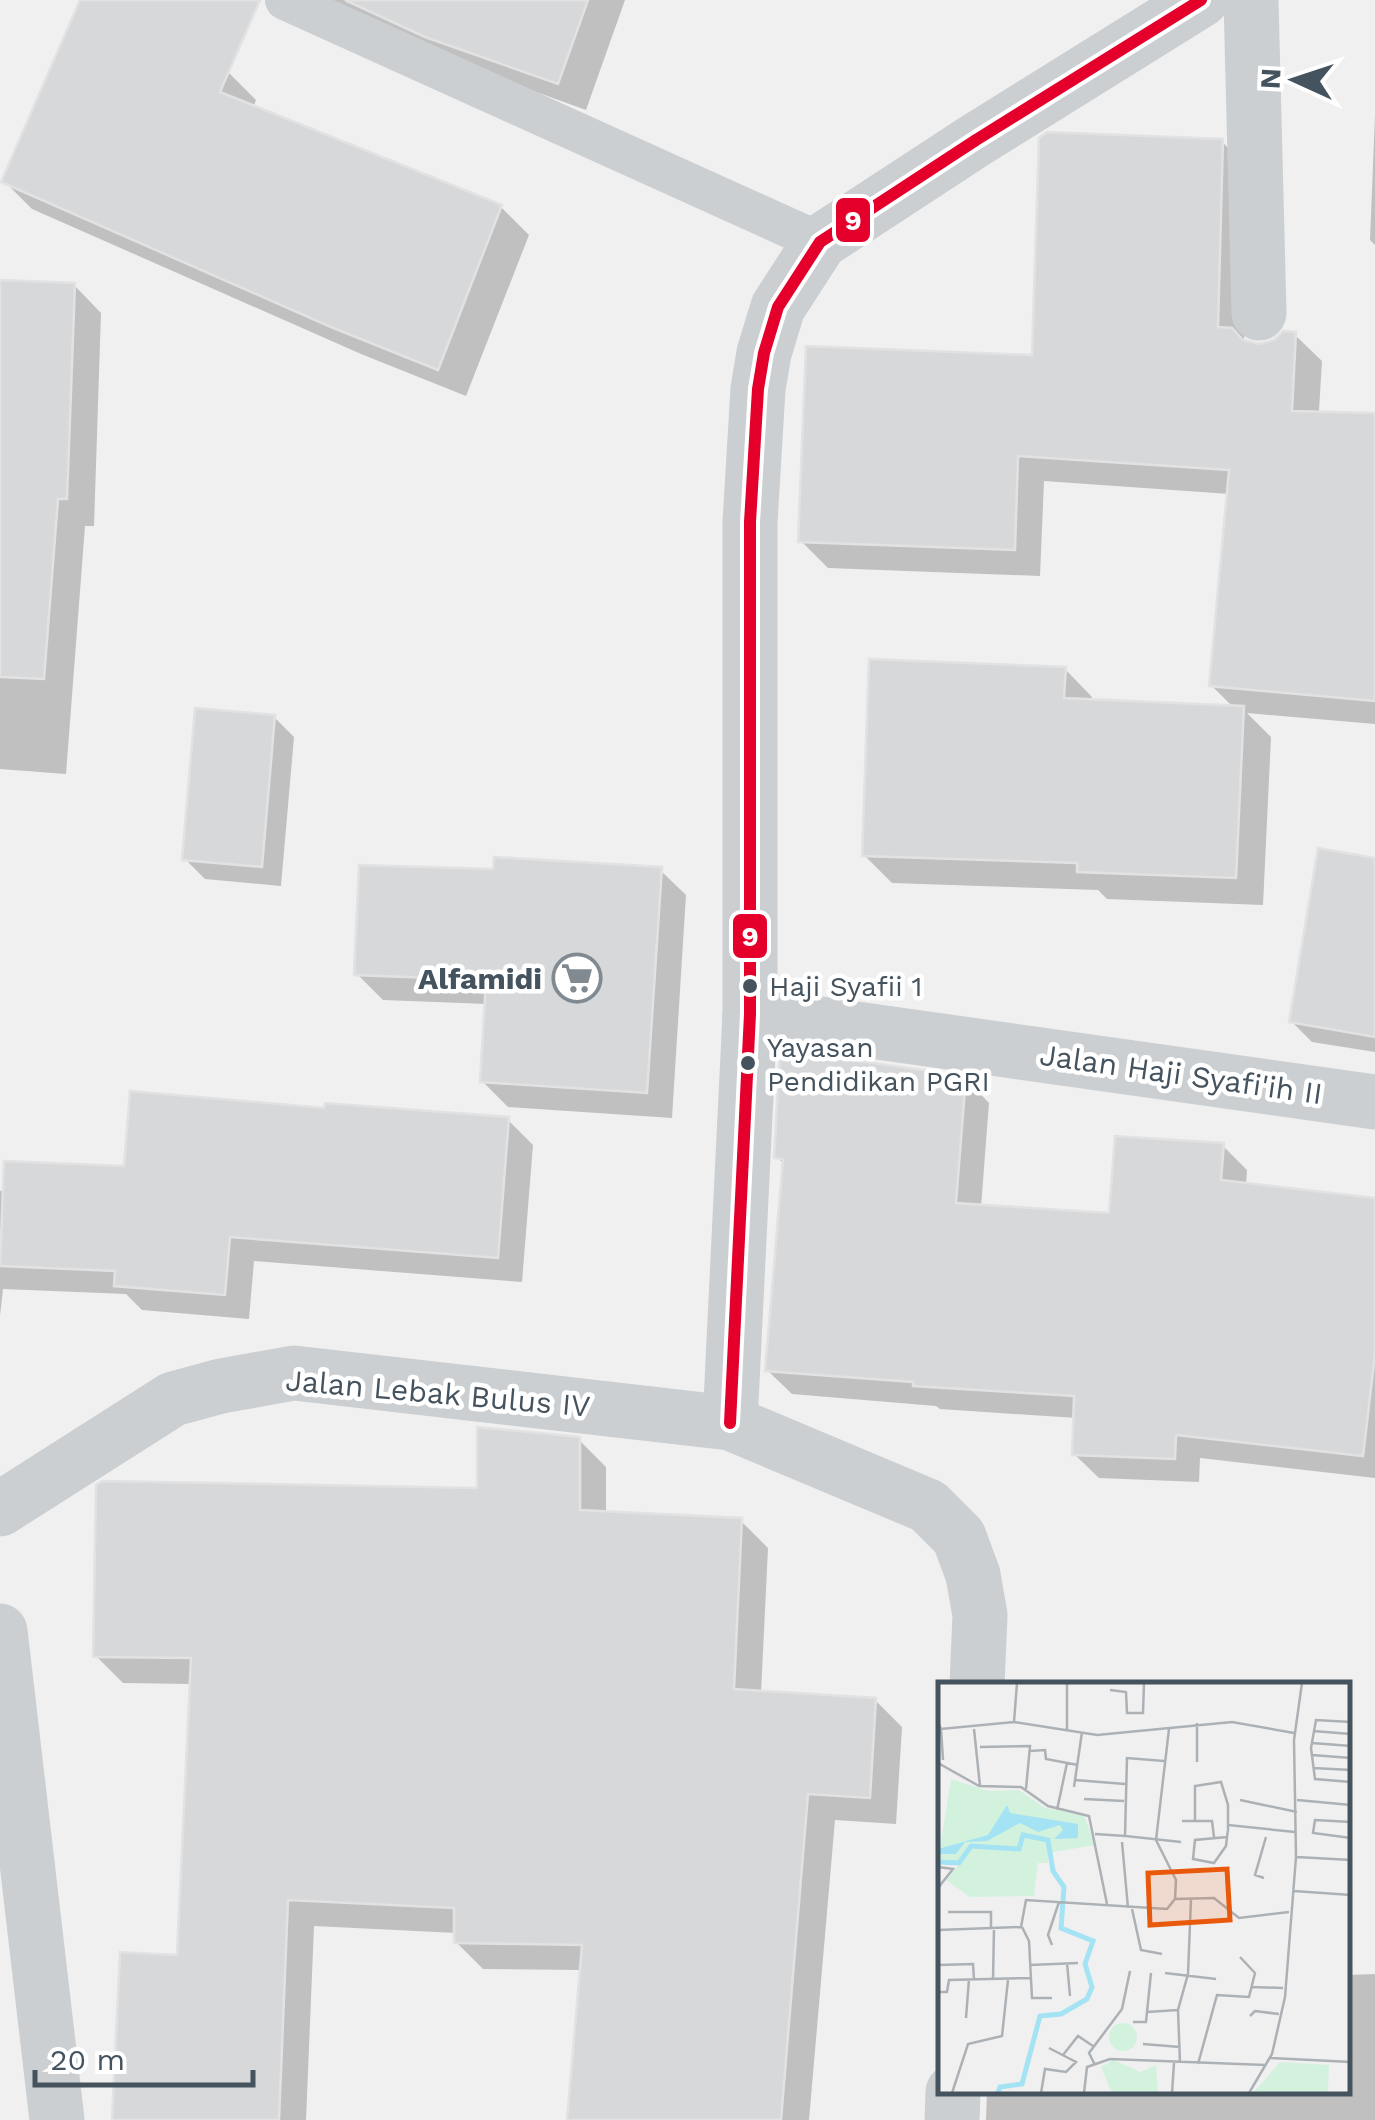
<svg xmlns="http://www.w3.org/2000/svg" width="1375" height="2120" viewBox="0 0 1375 2120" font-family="'Work Sans',sans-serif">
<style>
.shadow{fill:#0003}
.building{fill:#d7d8da;stroke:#e2e2e3;stroke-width:2.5}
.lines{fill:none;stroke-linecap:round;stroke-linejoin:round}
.service{stroke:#cbcfd1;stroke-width:40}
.minor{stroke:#cbcfd1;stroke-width:55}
.tertiary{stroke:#cbcfd1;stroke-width:55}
.bus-1-casing{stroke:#fff;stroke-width:20}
.bus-1{stroke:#e4002b;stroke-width:12}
.bus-dot{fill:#45535e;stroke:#fff;stroke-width:4}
.labels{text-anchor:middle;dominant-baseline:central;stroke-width:9;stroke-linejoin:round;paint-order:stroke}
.bus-label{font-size:28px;fill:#45535e;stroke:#fff;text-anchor:start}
.poi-label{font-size:30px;font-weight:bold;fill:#45535e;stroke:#fff;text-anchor:end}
.street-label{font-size:30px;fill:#45535e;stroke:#fff}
.inset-river{fill:none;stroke:#a3e3f4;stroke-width:5}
.inset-road{fill:none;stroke:#acb1b6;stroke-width:2.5}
.view{fill:#e8590c;fill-opacity:0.15;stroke:#e8590c;stroke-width:5}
.inset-edge{fill:none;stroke:#45535e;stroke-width:5}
.line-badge{stroke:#fff;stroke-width:4}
.badge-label{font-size:28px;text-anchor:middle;font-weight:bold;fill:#fff}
</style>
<rect width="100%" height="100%" fill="#f1f0f0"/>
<path class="shadow" d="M 282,0 L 625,0 L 586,110 Z
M 228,72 L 256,100 L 253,108 L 501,207 L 529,235 L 466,396 L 361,354 L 32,209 L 4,181 Z
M 1375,115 L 1375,245 L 1370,240 Z
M 1222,142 L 1249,168 L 1244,343 L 1259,347 L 1295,335 L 1322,361 L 1312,527 L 1375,550 L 1375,724 L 1247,713 L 1271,737 L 1263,905 L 1107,899 L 1098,890 L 892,883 L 864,855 L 1065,669 L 1092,697 L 1092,702 L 1234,708 L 1211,685 L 1230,494 L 1044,481 L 1040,576 L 828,568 L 801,541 L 1035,357 Z
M 0,283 L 74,285 L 101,313 L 94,526 L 85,526 L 66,774 L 0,769 Z
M 274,717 L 294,737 L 281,886 L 205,879 L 185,859 Z
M 1375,860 L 1375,1052 L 1312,1042 L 1292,1022 Z
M 660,870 L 686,895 L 672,1118 L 508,1107 L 482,1081 L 487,1004 L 383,1000 L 357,974 L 495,872 Z
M 965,1078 L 989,1103 L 981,1207 L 1112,1215 L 1222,1145 L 1247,1170 L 1246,1186 L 1375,1200 L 1375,1478 L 1200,1458 L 1199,1482 L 1099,1478 L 1074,1454 L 1076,1418 L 940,1409 L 936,1406 L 792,1394 L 767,1370 L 785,1165 L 777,1157 Z
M 327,1111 L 508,1120 L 533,1145 L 522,1282 L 254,1261 L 249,1319 L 142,1310 L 126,1294 L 3,1289 L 0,1316 L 0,1191 L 126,1168 Z
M 579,1440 L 606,1467 L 606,1514 L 741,1521 L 768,1548 L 761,1693 L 875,1700 L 902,1727 L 896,1824 L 835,1820 L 809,2120 L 570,2120 L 582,1970 L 483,1969 L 456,1942 L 456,1933 L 314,1926 L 306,2120 L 115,2120 L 180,1957 L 192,1684 L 123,1683 L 96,1656 L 479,1490 Z
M 1375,1974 L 1375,2120 L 986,2120 L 987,2092 L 1348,2092 L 1348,1975 Z"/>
<path class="building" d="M 80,0 L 260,0 L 220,92 L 502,205 L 438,370 L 331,327 L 1,182 Z
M 345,0 L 588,0 L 558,84 L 425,37 Z
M 1047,132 L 1223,139 L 1218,327 L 1232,328 L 1243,340 L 1259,344 L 1274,340 L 1283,331 L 1296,332 L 1292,411 L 1375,413 L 1375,701 L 1209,686 L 1229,470 L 1018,456 L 1015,550 L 798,542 L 806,346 L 1032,355 L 1039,138 Z
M 0,280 L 75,283 L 67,499 L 58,499 L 44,679 L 0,677 Z
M 869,659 L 1066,667 L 1064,698 L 1244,706 L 1236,878 L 1077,872 L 1077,863 L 862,856 Z
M 195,708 L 275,715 L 262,867 L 182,860 Z
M 1318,848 L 1375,858 L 1375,1037 L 1289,1022 Z
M 494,857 L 662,867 L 647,1093 L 480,1082 L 486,980 L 354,975 L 359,865 L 493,869 Z
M 780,1050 L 966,1076 L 956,1203 L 1109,1213 L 1115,1136 L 1224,1143 L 1221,1180 L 1375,1198 L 1375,1354 L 1363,1456 L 1176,1435 L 1175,1459 L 1072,1455 L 1074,1396 L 913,1386 L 913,1382 L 765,1371 L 783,1159 L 774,1158 Z
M 130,1091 L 324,1108 L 325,1103 L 509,1117 L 498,1258 L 230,1237 L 225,1295 L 114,1286 L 115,1271 L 0,1266 L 4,1161 L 124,1166 Z
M 477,1427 L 580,1437 L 580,1510 L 742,1518 L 734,1689 L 876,1698 L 870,1798 L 808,1794 L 781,2120 L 567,2120 L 582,1945 L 454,1943 L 454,1908 L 288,1900 L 279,2120 L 112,2120 L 120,1952 L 177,1955 L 191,1658 L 93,1657 L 96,1485 L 102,1481 L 477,1488 Z"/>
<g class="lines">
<path class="service" d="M 285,0 L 820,242"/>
<path class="minor" d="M 1251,0 L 1259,313
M 750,1014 L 1375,1102
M 0,1631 L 57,2120"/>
<path class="tertiary" d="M 730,1423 L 750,1014 L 750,522 L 758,389 L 764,353 L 778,307 L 820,242 L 976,140 L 1201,0
M 0,1509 L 173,1399 L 221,1386 L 294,1373 L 730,1423 L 928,1506 L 959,1537 L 973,1575 L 980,1615 L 977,1685
M 952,2120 L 953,2092"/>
<g class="bus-1-casing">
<path id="bus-1" d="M 730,1423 L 750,1014 L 750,522 L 758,389 L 764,353 L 778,307 L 820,242 L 976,140 L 1201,0"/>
</g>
<use href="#bus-1" class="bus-1"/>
</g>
<defs>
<g id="supermarket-ring" transform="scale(2.5)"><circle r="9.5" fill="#fff" stroke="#818a91" stroke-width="1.5"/><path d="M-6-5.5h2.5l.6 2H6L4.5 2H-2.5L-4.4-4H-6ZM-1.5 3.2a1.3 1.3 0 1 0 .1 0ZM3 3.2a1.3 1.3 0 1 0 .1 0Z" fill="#818a91"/></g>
</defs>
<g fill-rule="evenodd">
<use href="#supermarket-ring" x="577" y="978"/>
</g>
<g class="bus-dot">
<circle cx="750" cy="986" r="9"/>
<circle cx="748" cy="1063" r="9"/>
</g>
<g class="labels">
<g class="bus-label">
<text x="769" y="986">Haji Syafii 1</text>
<text x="767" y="1047">Yayasan<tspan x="767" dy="34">Pendidikan PGRI</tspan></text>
</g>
<g class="poi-label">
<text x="542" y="978">Alfamidi</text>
</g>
<g class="street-label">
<text transform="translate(1181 1074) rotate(8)">Jalan Haji Syafi'ih II</text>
<text transform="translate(438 1393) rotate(5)">Jalan Lebak Bulus IV</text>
</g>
</g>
<g transform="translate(938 1682)">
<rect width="412" height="412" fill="#f1f0f0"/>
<path d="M 13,97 L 50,109 L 81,108 L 107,126 L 146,133 L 157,163 L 110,171 L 110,181 L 100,181 L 96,214 L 32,215 L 8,198 L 22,181 L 0,179 ZM171 355a14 14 0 1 1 28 0a14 14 0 1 1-28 0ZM 176,378 L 202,390 L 218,383 L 220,411 L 174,411 L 163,385 ZM 342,380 L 391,383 L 390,411 L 315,411 Z" fill="#d2f2de"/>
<path d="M 69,123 L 72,131 L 140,142 L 140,156 L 116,157 L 125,148 L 122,143 L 100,150 L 82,141 L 49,159 L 27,160 L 18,172 L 0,172 L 0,167 L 50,153 Z" fill="#a3e3f4"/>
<path class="inset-river" d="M 0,180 L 21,181 L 33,164 L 81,167 L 85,153 L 110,158 L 115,189 L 126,205 L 123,246 L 155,259 L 147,282 L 154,305 L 149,317 L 123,332 L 102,334 L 84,402 L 62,405 L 60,411"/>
<path class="inset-road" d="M 129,1 L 129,48M 172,8 L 188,10 L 189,31 L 205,31 L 206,1M 0,40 L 3,47 L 76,40 L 159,53 L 294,40 L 356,51M 76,40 L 79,1M 413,40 L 378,38 L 373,66 L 377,97 L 413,100M 259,41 L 259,80M 3,47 L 5,78M 36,47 L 42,104 L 83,105 L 110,124 L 151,134 L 169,222M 231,47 L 218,158 L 238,198 L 237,217M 375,49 L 413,52M 374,61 L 413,64M 42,65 L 92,64 L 88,107M 92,69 L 107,68 L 108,77 L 140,83M 374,73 L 413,76M 226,79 L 189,76 L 187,154 L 243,160M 0,81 L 41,104M 375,86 L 413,88M 137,98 L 187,102M 136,105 L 144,50M 146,117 L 186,119M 302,118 L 359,130M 359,118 L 413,123M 119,128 L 129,81M 244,139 L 274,139 L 276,155M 257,139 L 257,104 L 283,100 L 290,123 L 290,148 L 289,155 L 288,164 L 276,181 L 255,177 L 257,158 L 289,155M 413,140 L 377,138 L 375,151 L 413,156M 290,143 L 357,150M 157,152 L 187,154M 184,160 L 190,226M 359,175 L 413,178M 0,185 L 15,187 L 0,206M 326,196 L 317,193 L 328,155M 356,209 L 413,213M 194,227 L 203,268 L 224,272M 10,230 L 53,230 L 53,246M 84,245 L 91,259 L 94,316 L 114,316M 0,248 L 83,245 L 88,218 L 229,227 L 237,217 L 276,216 L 301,236 L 351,230M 114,263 L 110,253 L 121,220M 129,281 L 132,314M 0,283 L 35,282 L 36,297M 92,283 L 140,281M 227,291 L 278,297M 55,298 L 56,246M 314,305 L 345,306M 0,310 L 9,310 L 11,298 L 93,296M 209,330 L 240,328M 312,334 L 317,329 L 341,332M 28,336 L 31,297M 195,340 L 208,340 L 213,291M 205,362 L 242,365M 125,373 L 140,354 L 155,364M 333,376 L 413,380M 242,381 L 240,328 L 250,292 L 253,217M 260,382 L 279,313 L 311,315 L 317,291 L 302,275M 157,383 L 151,371 L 184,327 L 192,289M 14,411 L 30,362 L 64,354 L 70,298M 103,411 L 107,387 L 128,390 L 138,380 L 111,366M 146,411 L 149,385 L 172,377 L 327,383M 234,411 L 236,381M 311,411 L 334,372 L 347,315 L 358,175 L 356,58 L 364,1"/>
<path class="view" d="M 289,187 L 292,238 L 212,243 L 210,191 Z"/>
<rect width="412" height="412" class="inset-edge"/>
</g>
<g class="line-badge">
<rect x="834" y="196" width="38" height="48" rx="10" fill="#e4002b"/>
<rect x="731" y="912" width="38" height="48" rx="10" fill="#e4002b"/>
</g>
<g class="badge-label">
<text x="853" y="230">9</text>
<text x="750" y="946">9</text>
</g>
<g transform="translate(1295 80) rotate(273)" stroke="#ffffff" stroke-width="8" paint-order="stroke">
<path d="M0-8L18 38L0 25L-18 38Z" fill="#45535e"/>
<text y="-15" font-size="28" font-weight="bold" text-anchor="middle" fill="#45535e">N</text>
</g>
<path d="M35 2070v15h218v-15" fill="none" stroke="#45535e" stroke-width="5"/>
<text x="50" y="2070" font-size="30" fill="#45535e" stroke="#ffffff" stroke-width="8" paint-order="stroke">20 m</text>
</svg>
